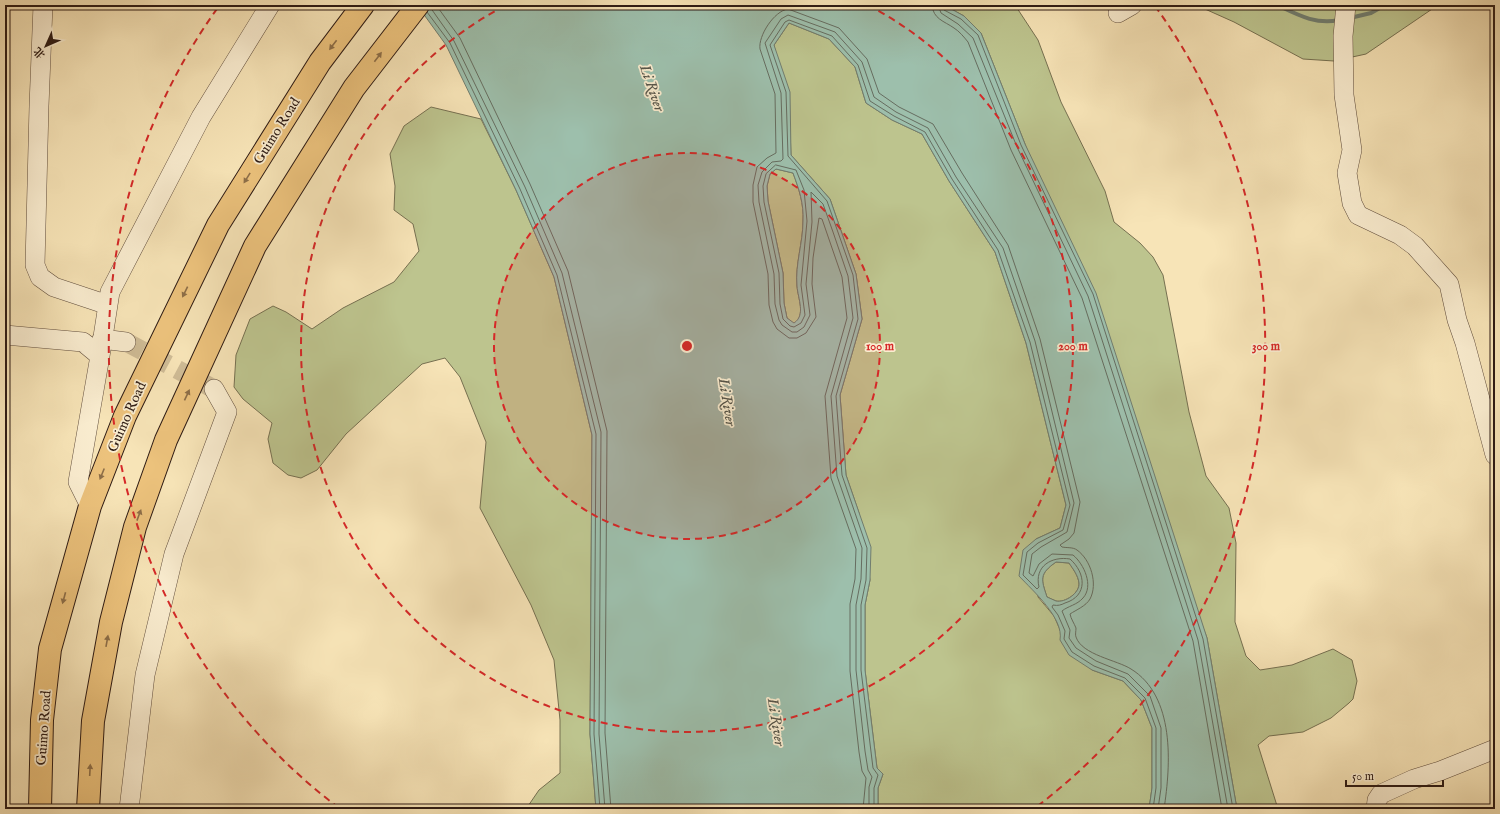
<svg xmlns="http://www.w3.org/2000/svg" width="1500" height="814" viewBox="0 0 1500 814" font-family="'IM FELL English','Noto Serif SC',serif">
<style>
.green{fill:#bdc48e;stroke:#767051}
.water{fill:#9dbfac;stroke:#717d6f;fill-rule:evenodd}
.lines{fill:none;stroke-linecap:round;stroke-linejoin:round}
.shore{stroke:#666d60;stroke-width:1}
.stream{stroke:#717d6f;stroke-width:4}
.minor-tunnel{stroke:#cfbc96;stroke-width:19;stroke-dasharray:19 10;stroke-linecap:butt}
.minor-casing{stroke:#604d3d;stroke-width:20}
.major-casing{stroke:#2e1b14;stroke-width:24}
.minor{stroke:#faedd0;stroke-width:19}
.major{stroke:#ecc27c;stroke-width:22}
.oneway{fill:#8d6e48}
.ring{fill:none;stroke:#d62828;stroke-width:2;stroke-dasharray:7 5}
.labels{text-anchor:middle;dominant-baseline:central;stroke-width:3.5;stroke-linejoin:round;paint-order:stroke}
.street-label{font-size:14px;fill:#2e1b14;stroke:#faedd0}
.water-label{font-size:15px;font-style:italic;fill:#555449;stroke:#faedd0}
.centre{fill:#d62828;stroke:#faedd0;stroke-width:2}
.ring-label{font-size:12px;text-anchor:middle;font-weight:bold;fill:#d62828;stroke:#faedd0;stroke-width:3.5;stroke-linejoin:round;paint-order:stroke}
</style>
<rect width="100%" height="100%" fill="#f7e4b7"/>
<filter id="stains"><feTurbulence type="fractalNoise" baseFrequency=".005" numOctaves="4"/><feColorMatrix values="0 0 0 0 .2 0 0 0 0 .09 0 0 0 0 .02 0 0 0 .5 -.17"/></filter>
<radialGradient id="worn" r=".72"><stop offset=".6" stop-color="#630" stop-opacity="0"/><stop offset="1" stop-color="#630" stop-opacity=".3"/></radialGradient>
<path class="green" d="M 944,5 L 1015,5 L 1038,40 L 1061,102 L 1105,191 L 1114,222 L 1140,243 L 1153,257 L 1163,275 L 1189,412 L 1206,476 L 1229,508 L 1236,543 L 1235,622 L 1246,656 L 1260,670 L 1292,665 L 1333,649 L 1352,660 L 1357,681 L 1353,699 L 1349,703 L 1331,718 L 1303,732 L 1269,736 L 1258,745 L 1278,809 L 1237,809 L 1207,638 L 1025,144 L 981,33 L 964,16 Z
M 1196,5 L 1438,5 L 1366,54 L 1334,61 L 1303,59 L 1234,22 Z
M 789,23 L 829,39 L 855,67 L 866,103 L 892,120 L 922,134 L 949,181 L 995,252 L 1026,343 L 1066,505 L 1060,528 L 1036,539 L 1038,597 L 1054,616 L 1061,632 L 1092,670 L 1123,681 L 1141,700 L 1152,728 L 1152,788 L 1149,809 L 878,809 L 878,788 L 883,774 L 877,768 L 865,670 L 865,605 L 870,580 L 859,513 L 846,475 L 840,395 L 862,319 L 856,274 L 830,199 L 791,155 L 790,130 L 774,45 Z
M 431,107 L 481,119 L 516,190 L 554,277 L 592,435 L 590,734 L 596,809 L 526,809 L 539,790 L 560,773 L 560,720 L 554,660 L 531,605 L 480,508 L 486,442 L 460,377 L 445,358 L 422,364 L 346,434 L 317,470 L 301,478 L 288,475 L 273,463 L 268,439 L 272,423 L 243,399 L 234,387 L 236,355 L 250,319 L 273,306 L 286,312 L 312,329 L 343,308 L 394,282 L 419,251 L 413,224 L 394,210 L 395,186 L 390,154 L 404,126 Z
M 776,169 L 793,173 C 799,189 804,204 803,221 C 803,243 795,264 797,286 C 798,299 806,315 794,324 L 787,318 L 784,303 L 783,273 L 768,201 L 767,186 L 770,174 Z
M 1056,562 L 1069,563 C 1073,569 1078,575 1079,583 C 1080,593 1065,603 1056,601 C 1053,600 1050,598 1047,597 C 1041,579 1039,574 1056,562 Z"/>
<path class="water" d="M 417,5 L 944,5 L 964,16 L 981,33 L 1025,144 L 1096,293 L 1207,638 L 1237,809 L 1149,809 L 1152,788 L 1152,728 L 1141,700 L 1123,681 L 1092,670 L 1069,655 L 1060,640 C 1064,618 1033,591 1019,576 L 1023,550 L 1036,539 L 1060,528 L 1066,505 L 1026,343 L 995,252 L 949,181 L 922,134 L 892,120 L 866,103 L 855,67 L 829,39 L 789,23 L 774,45 L 790,92 L 791,155 L 830,199 L 856,274 L 862,319 L 840,395 L 846,475 L 871,547 L 870,580 L 865,605 L 865,670 L 877,768 L 883,774 L 878,788 L 878,809 L 596,809 L 590,734 L 592,435 L 554,277 L 516,190 L 446,45 ZM 776,169 L 793,173 C 799,189 804,204 803,221 C 803,243 795,264 797,286 C 798,299 806,315 794,323 L 787,318 L 784,303 L 783,273 L 768,201 L 767,186 L 770,174 ZM 1056,562 L 1069,563 C 1073,569 1078,575 1079,583 C 1080,593 1065,603 1056,601 C 1053,600 1050,598 1047,597 C 1041,579 1039,574 1056,562 Z"/>
<g class="lines">
<path class="shore" d="M 436,5 L 460,38 L 530,184 L 568,271 L 607,431 L 605,733 L 611,809
M 932,5 C 933,19 944,21 954,28 C 959,31 964,37 968,42 L 1011,150 L 1082,298 L 1193,641 L 1222,809
M 938,5 L 941,13 L 958,24 L 973,38 L 1017,147 L 1088,296 L 1198,640 L 1228,809
M 943,5 L 944,10 L 961,19 L 978,35 L 1021,145 L 1093,294 L 1203,639 L 1233,809
M 430,7 L 454,41 L 525,187 L 562,273 L 601,432 L 599,734 L 605,809
M 427,12 L 450,43 L 520,189 L 557,275 L 596,434 L 594,734 L 600,809
M 776,165 L 796,170 L 804,190 L 807,221 L 801,285 L 805,315 L 801,323 L 794,327 L 790,326 L 783,319 L 780,304 L 779,273 L 764,202 L 763,186 L 766,174 Z
M 863,809 L 866,778 L 862,771 L 859,752 L 850,671 L 850,604 L 855,579 L 856,549 L 831,478 L 825,396 L 847,318 L 842,277 L 822,219 L 819,218 L 813,258 L 812,284 L 816,317 L 806,333 L 797,338 L 789,338 L 777,329 L 773,322 L 769,305 L 768,274 L 753,202 L 753,185 L 757,167 L 767,158 L 776,153 L 775,94 L 760,49 C 758,36 774,11 788,9 L 839,28 L 867,59 L 879,93 L 899,107 L 933,124 L 962,173 L 1008,245 L 1040,339 L 1080,502 L 1074,533 L 1069,539 L 1060,545 L 1062,547 C 1067,548 1073,547 1077,550 C 1091,560 1098,584 1090,599 C 1086,606 1076,610 1070,614 C 1071,619 1074,623 1076,628 C 1076,631 1075,635 1076,637 C 1082,655 1117,660 1131,669 C 1175,696 1171,764 1164,809
M 869,809 L 869,787 L 872,777 L 868,770 L 865,751 L 856,670 L 856,605 L 861,579 L 862,548 L 837,476 L 831,396 L 853,318 L 848,276 L 833,232 L 823,204 L 811,192 L 812,222 L 806,284 L 810,315 L 804,327 L 797,332 L 792,332 L 782,325 L 779,320 L 775,304 L 774,274 L 759,202 L 758,185 L 762,172 L 772,162 L 781,161 L 783,159 L 781,93 L 765,43 L 781,19 L 788,15 L 835,32 L 862,62 L 874,97 L 896,112 L 928,128 L 956,177 L 1003,248 L 1035,341 L 1074,503 L 1067,532 L 1041,547 L 1032,554 L 1029,573 L 1033,576 L 1039,564 L 1052,554 L 1073,555 C 1084,564 1094,586 1083,598 C 1077,605 1068,606 1062,611 L 1070,630 L 1069,638 L 1076,648 L 1096,661 L 1128,674 L 1150,696 L 1161,728 L 1161,788 L 1158,809
M 874,809 L 874,788 L 878,775 L 873,768 L 861,670 L 861,605 L 866,580 L 867,548 L 842,475 L 836,396 L 858,319 L 853,275 L 827,201 L 788,156 L 786,92 L 770,45 L 785,22 L 789,20 L 832,36 L 858,65 L 870,101 L 894,116 L 925,132 L 952,179 L 998,250 L 1030,342 L 1070,505 L 1063,530 L 1038,543 L 1027,552 L 1023,575 L 1037,589 L 1039,587 C 1034,566 1052,556 1070,559 C 1086,573 1088,596 1065,603 C 1061,605 1058,606 1053,605 L 1052,607 L 1058,615 L 1065,631 L 1064,639 L 1072,652 L 1094,666 L 1125,678 L 1145,698 L 1156,728 L 1156,788 L 1153,809"/>
<path class="stream" d="M 1277,5 C 1298,15 1316,25 1339,20
M 1350,18 L 1371,13 L 1385,5"/>
<path class="minor-tunnel" d="M 126,342 L 214,389"/>
<g class="minor-casing">
<path id="minor" d="M 43,5 L 39,106 L 35,265 L 40,277 L 54,287 L 108,305
M 1346,5 L 1343,36 L 1344,95 L 1352,150 L 1347,173 L 1352,203 L 1358,215 L 1400,235 L 1415,246 L 1449,284 L 1457,320 L 1465,343 L 1495,455
M 1118,13 L 1132,5
M 5,335 L 83,342 L 100,356 L 78,482 L 90,506
M 102,339 L 126,342
M 100,356 L 110,292 L 201,117 L 270,5
M 129,809 L 145,675 L 174,554 L 227,412 L 214,389
M 1376,809 L 1377,800 L 1381,794 L 1414,779 L 1440,771 L 1495,749"/>
</g>
<g class="major-casing">
<path id="major" d="M 40,809 L 42,720 L 50,649 L 90,506 L 125,416 L 218,225 L 320,62 L 363,5
M 88,809 L 93,721 L 111,622 L 135,527 L 166,440 L 255,246 L 354,88 L 418,5"/>
</g>
<use href="#minor" class="minor"/>
<use href="#major" class="major"/>
</g>
<defs><path id="oneway-solid" d="M-6-.8H1V-3.2L6.5 0L1 3.2V.8H-6Z"/></defs>
<g class="oneway">
<use href="#oneway-solid" transform="translate(333 45) rotate(127)"/>
<use href="#oneway-solid" transform="translate(378 57) rotate(-53)"/>
<use href="#oneway-solid" transform="translate(247 178) rotate(122)"/>
<use href="#oneway-solid" transform="translate(185 292) rotate(116)"/>
<use href="#oneway-solid" transform="translate(187 395) rotate(-65)"/>
<use href="#oneway-solid" transform="translate(102 474) rotate(112)"/>
<use href="#oneway-solid" transform="translate(139 515) rotate(-70)"/>
<use href="#oneway-solid" transform="translate(64 598) rotate(105)"/>
<use href="#oneway-solid" transform="translate(107 641) rotate(-80)"/>
<use href="#oneway-solid" transform="translate(90 770) rotate(-87)"/>
</g>
<circle cx="687" cy="346" r="193" fill="#d62828" fill-opacity=".12"/>
<g class="ring">
<circle cx="687" cy="346" r="193"/>
<path d="M868 5A386 386 0 1 1 506 5"/>
<path d="M339 808A579 579 0 0 1 219 6M1155 6A579 579 0 0 1 1035 808"/>
</g>
<g class="labels">
<g class="street-label">
<text transform="translate(277 131) rotate(-58)">Guimo Road</text>
<text transform="translate(127 417) rotate(-66)">Guimo Road</text>
<text transform="translate(44 728) rotate(-86)">Guimo Road</text>
</g>
<g class="water-label">
<text transform="translate(652 88) rotate(71)">Li River</text>
<text transform="translate(727 402) rotate(81)">Li River</text>
<text transform="translate(776 722) rotate(81)">Li River</text>
</g>
</g>
<circle cx="687" cy="346" r="6" class="centre"/>
<g class="ring-label">
<text x="880" y="350">100 m</text>
<text x="1073" y="350">200 m</text>
<text x="1266" y="350">300 m</text>
</g>
<rect width="1500" height="814" fill="none" stroke="#f7e4b7" stroke-width="20"/>
<rect x="6" y="6" width="1488" height="802" fill="none" stroke="#2e1b14" stroke-width="2"/>
<rect x="10" y="10" width="1480" height="794" fill="none" stroke="#2e1b14"/>
<g transform="translate(46 46) rotate(225)" stroke="#faedd0" stroke-width="3" paint-order="stroke">
<path d="M0-3L7 15L0 10L-7 15Z" fill="#2e1b14"/>
<text y="-6" font-size="11" font-weight="bold" text-anchor="middle" fill="#2e1b14">北</text>
</g>
<path d="M1346 780v6h97v-6" fill="none" stroke="#2e1b14" stroke-width="2"/>
<text x="1352" y="780" font-size="12" fill="#2e1b14" stroke="#faedd0" stroke-width="3" paint-order="stroke">50 m</text>
<rect width="100%" height="100%" filter="url(#stains)"/>
<rect width="100%" height="100%" fill="url(#worn)"/>
</svg>
